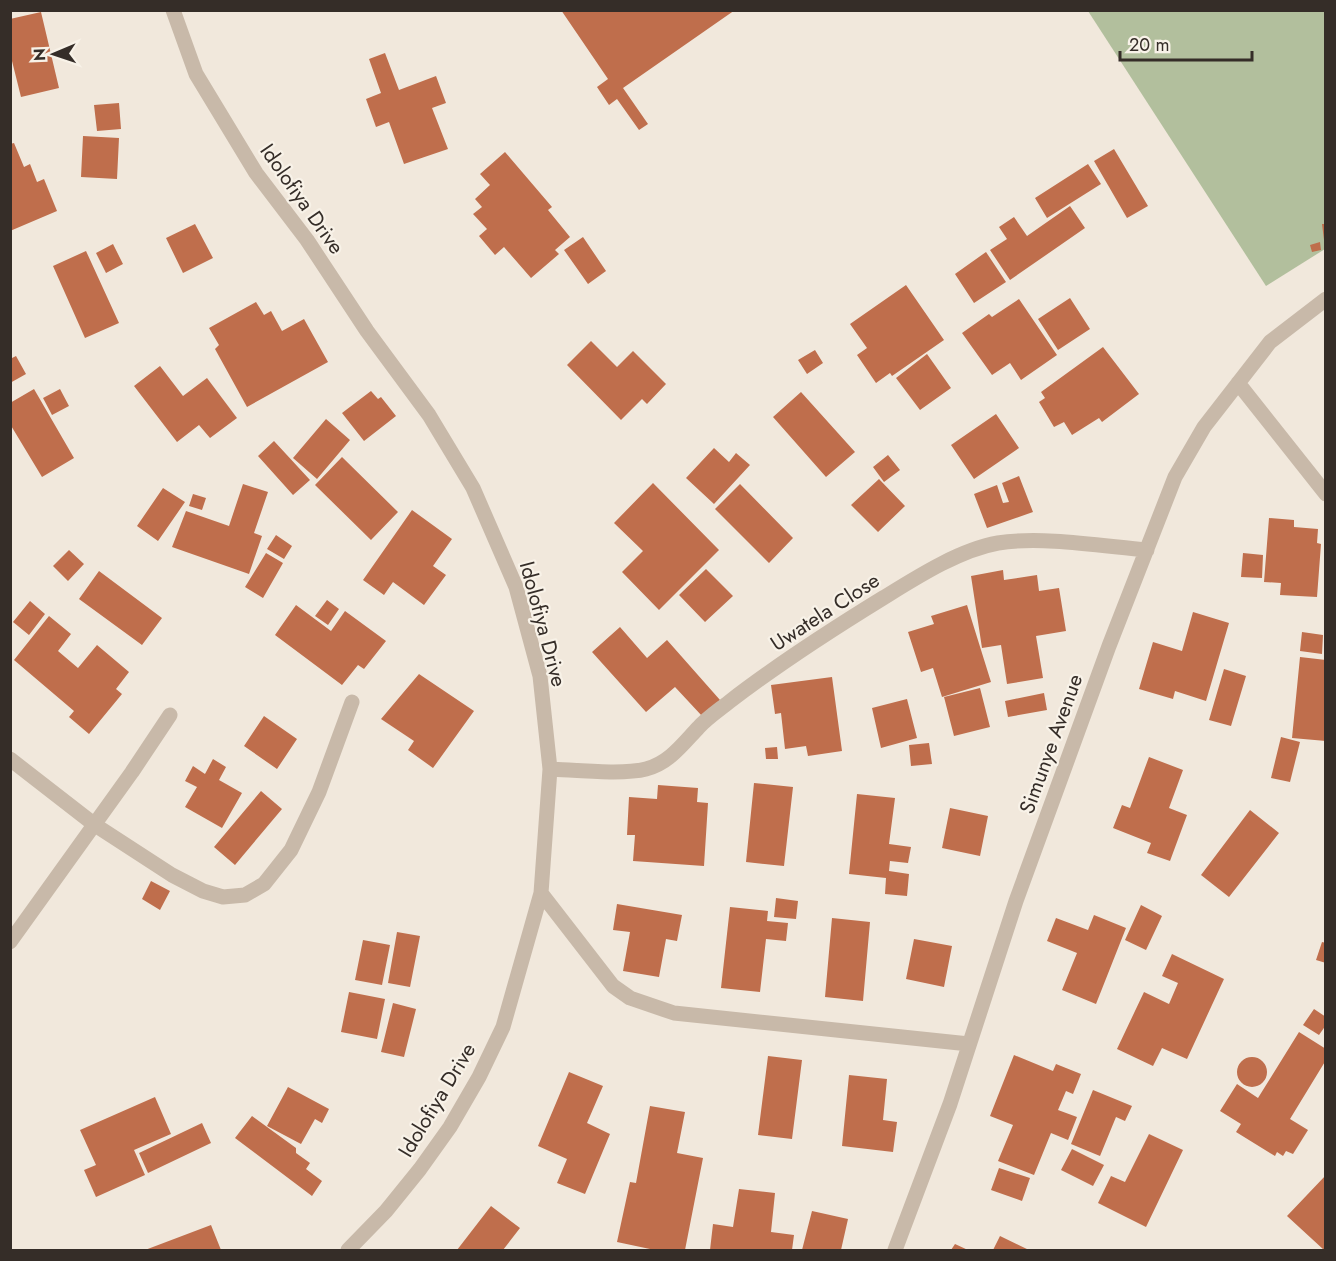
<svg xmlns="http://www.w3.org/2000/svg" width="1336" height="1261" viewBox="0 0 1336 1261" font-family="Jost,sans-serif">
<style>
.green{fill:#b2bf9d}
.building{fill:#bf6e4c}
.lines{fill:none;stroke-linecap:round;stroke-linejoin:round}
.minor{stroke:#c8b9a9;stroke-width:15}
.labels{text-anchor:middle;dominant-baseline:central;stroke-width:4.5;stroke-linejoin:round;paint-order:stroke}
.street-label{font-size:21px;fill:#352d28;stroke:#f8f2e8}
</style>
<rect width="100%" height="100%" fill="#f1e8dc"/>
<path class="green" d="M 1088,11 L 1325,11 L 1325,249 L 1266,286 Z"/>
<path class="building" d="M 561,10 L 735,10 L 623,88 L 648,124 L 639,130 L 617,99 L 609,105 L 597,87 L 608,79 Z
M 41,12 L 59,88 L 21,97 L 10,53 L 10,19 Z
M 385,53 L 399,90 L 436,76 L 446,103 L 432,108 L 448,149 L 404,164 L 389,122 L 376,127 L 366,99 L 381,93 L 369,59 Z
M 119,103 L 121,129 L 97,131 L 94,105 Z
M 83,136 L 119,138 L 117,179 L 81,177 Z
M 14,143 L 24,167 L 30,164 L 37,182 L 44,179 L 57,211 L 10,231 L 10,144 Z
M 1114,149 L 1148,206 L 1127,218 L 1094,161 Z
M 505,152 L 552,207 L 548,210 L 570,237 L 555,250 L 559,254 L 531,278 L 504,247 L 495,255 L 479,236 L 487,229 L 473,214 L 482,207 L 475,199 L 490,185 L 480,174 Z
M 1088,164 L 1101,184 L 1047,218 L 1035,198 Z
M 1070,206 L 1085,228 L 1010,280 L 990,250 L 1007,239 L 999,227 L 1014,217 L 1027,236 Z
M 195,224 L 213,258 L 183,273 L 166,238 Z
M 1322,224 L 1326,224 L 1326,240 L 1324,240 Z
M 583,237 L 606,271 L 588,284 L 564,250 Z
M 1320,242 L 1321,250 L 1312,252 L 1310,245 Z
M 113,244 L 123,264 L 106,273 L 96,253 Z
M 86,251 L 119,323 L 85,338 L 53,266 Z
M 986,252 L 1006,282 L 974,303 L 955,274 Z
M 906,285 L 944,340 L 892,376 L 890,373 L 876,383 L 857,355 L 867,348 L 850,324 Z
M 1070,298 L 1090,329 L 1058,350 L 1038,319 Z
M 1019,299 L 1057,355 L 1021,380 L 1010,363 L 992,375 L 962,333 L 989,314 L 992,317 Z
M 256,302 L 264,315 L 271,311 L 282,331 L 304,319 L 328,362 L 247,407 L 215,349 L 219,345 L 209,328 Z
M 591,341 L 617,367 L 633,351 L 666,384 L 647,404 L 642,399 L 621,420 L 567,365 Z
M 1103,347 L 1139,394 L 1102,422 L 1099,418 L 1072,435 L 1064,422 L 1054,427 L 1039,402 L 1045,398 L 1041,392 Z
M 815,350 L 823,363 L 807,374 L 798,360 Z
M 927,354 L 951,388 L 920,410 L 896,378 Z
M 16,356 L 26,374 L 10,383 L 10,359 Z
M 160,366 L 183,396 L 207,378 L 237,418 L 210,438 L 199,425 L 177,442 L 134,386 Z
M 34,389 L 74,458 L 42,477 L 10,424 L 10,403 Z
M 60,389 L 69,406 L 52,415 L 43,398 Z
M 371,391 L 378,399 L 381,397 L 396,416 L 364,441 L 342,413 Z
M 801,392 L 855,452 L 826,477 L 773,417 Z
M 996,414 L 1019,448 L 974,479 L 951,445 Z
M 326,419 L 350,440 L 317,479 L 293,458 Z
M 274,441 L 310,480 L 293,495 L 258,456 Z
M 714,448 L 729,462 L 736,453 L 750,465 L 714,504 L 686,478 Z
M 888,455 L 900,470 L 884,482 L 873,467 Z
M 342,457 L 398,512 L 371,540 L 315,485 Z
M 1019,476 L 1033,512 L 987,528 L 974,494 L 997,485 L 1003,503 L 1009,502 L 1002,483 Z
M 879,479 L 905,506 L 878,532 L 851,505 Z
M 653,483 L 719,550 L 659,610 L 622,572 L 643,551 L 614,523 Z
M 243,484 L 268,492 L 254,533 L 262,536 L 249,574 L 172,547 L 186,511 L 229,526 Z
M 740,484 L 793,538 L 769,563 L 715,509 Z
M 163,488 L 185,502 L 158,541 L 137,526 Z
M 193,494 L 206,498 L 202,510 L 189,506 Z
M 412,510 L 452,539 L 433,566 L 446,575 L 424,605 L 393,582 L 384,595 L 363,580 Z
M 1269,518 L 1294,520 L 1294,527 L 1318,529 L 1317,543 L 1321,544 L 1317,597 L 1280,595 L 1281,583 L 1264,582 Z
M 276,535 L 292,546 L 284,559 L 267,549 Z
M 69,550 L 84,564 L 68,581 L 53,566 Z
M 266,553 L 283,563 L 263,598 L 245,587 Z
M 1243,553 L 1263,555 L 1262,578 L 1241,577 Z
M 706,569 L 733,596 L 705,622 L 679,595 Z
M 1003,570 L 1004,580 L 1037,575 L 1039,591 L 1059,588 L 1066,631 L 1036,636 L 1043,678 L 1007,684 L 1001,645 L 982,648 L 971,576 Z
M 99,571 L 162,618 L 142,645 L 79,599 Z
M 327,600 L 339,609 L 328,625 L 315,616 Z
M 30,601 L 45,614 L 29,635 L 13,622 Z
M 296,605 L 331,631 L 345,611 L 386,641 L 364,669 L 358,665 L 342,685 L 275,635 Z
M 967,605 L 991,682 L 942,697 L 933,668 L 921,672 L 908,632 L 934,624 L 931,616 Z
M 1193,612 L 1229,623 L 1206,701 L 1175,691 L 1173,699 L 1139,689 L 1153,642 L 1182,651 Z
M 49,616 L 71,634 L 58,651 L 78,668 L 97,645 L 129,672 L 116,689 L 122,694 L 89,734 L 69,717 L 74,711 L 14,660 Z
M 620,627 L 647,658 L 667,640 L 720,700 L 702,716 L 675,687 L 646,712 L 592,652 Z
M 1302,632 L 1323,635 L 1322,654 L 1300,651 Z
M 1300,657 L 1326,660 L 1326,741 L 1292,738 Z
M 1224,669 L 1246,676 L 1231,726 L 1209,720 Z
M 419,674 L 474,711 L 433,768 L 408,750 L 414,741 L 381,719 Z
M 832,677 L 842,751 L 808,756 L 806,746 L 785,749 L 781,713 L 775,714 L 771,685 Z
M 980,688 L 990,727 L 954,736 L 944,697 Z
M 1044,693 L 1047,710 L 1008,717 L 1005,701 Z
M 907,699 L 917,738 L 881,748 L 872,708 Z
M 264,716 L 297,739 L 277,769 L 244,746 Z
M 1281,737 L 1300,742 L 1290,782 L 1271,778 Z
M 929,743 L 932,764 L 911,766 L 909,745 Z
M 777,747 L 778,759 L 766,759 L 765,748 Z
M 1149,757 L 1183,770 L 1169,808 L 1187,815 L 1170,861 L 1147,853 L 1151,843 L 1113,828 L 1122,805 L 1130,808 Z
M 213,759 L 226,767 L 219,780 L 242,793 L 222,828 L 185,807 L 197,787 L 185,781 L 193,766 L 205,774 Z
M 754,783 L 793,787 L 784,866 L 746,862 Z
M 658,785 L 698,788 L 697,802 L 708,803 L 704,866 L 633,861 L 635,835 L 627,835 L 629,797 L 657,799 Z
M 261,791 L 282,809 L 235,865 L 214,847 Z
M 857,794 L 895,798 L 889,844 L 911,847 L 908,863 L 890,861 L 889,871 L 909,874 L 907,896 L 885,894 L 886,878 L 849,874 Z
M 950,808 L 988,816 L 980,856 L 942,848 Z
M 1250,810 L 1279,833 L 1229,897 L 1201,875 Z
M 151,881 L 170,891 L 160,910 L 142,899 Z
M 776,898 L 798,901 L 796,919 L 774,917 Z
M 617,904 L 682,915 L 677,941 L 666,939 L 659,977 L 623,971 L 630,932 L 613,930 Z
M 1141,905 L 1162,916 L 1146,950 L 1125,940 Z
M 730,907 L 768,911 L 767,921 L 788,923 L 786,941 L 766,939 L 760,992 L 721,988 Z
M 1094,915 L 1126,928 L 1096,1004 L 1062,990 L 1077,953 L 1047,941 L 1056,918 L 1088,930 Z
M 832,918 L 870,922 L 863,1001 L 825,997 Z
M 397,932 L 420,936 L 410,987 L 388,983 Z
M 914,939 L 952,946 L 944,987 L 906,979 Z
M 363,940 L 390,945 L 382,985 L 355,980 Z
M 1322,942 L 1326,943 L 1326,963 L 1316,960 Z
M 1172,954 L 1224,979 L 1187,1059 L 1162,1048 L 1153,1066 L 1117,1049 L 1144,992 L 1169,1004 L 1178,983 L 1162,976 Z
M 349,992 L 385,999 L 377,1039 L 341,1032 Z
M 393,1003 L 416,1009 L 404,1057 L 381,1052 Z
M 1314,1009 L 1326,1017 L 1326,1025 L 1319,1035 L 1303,1025 Z
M 1299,1032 L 1326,1049 L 1326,1060 L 1290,1119 L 1308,1130 L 1293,1154 L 1286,1151 L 1283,1156 L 1277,1152 L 1275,1156 L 1236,1132 L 1241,1124 L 1220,1111 L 1237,1084 L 1258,1098 Z
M 1014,1055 L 1053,1071 L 1056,1064 L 1081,1074 L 1073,1094 L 1066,1091 L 1058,1110 L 1077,1117 L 1068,1140 L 1051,1133 L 1034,1175 L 998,1161 L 1013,1125 L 990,1116 Z
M 768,1056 L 802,1060 L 792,1139 L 758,1135 Z
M1237 1072a15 15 0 1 1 30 0a15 15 0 1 1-30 0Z
M 569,1072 L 603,1086 L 587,1123 L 610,1134 L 585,1194 L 557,1183 L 567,1159 L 538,1146 Z
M 849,1075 L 887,1079 L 883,1120 L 897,1122 L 893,1152 L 842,1146 Z
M 288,1087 L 329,1109 L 322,1123 L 315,1119 L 301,1144 L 267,1126 Z
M 1093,1090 L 1132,1106 L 1125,1121 L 1116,1117 L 1100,1156 L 1071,1144 Z
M 155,1097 L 171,1134 L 134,1150 L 145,1175 L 96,1197 L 84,1170 L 96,1165 L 80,1130 Z
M 650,1106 L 685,1112 L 677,1153 L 703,1158 L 685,1250 L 650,1250 L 650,1249 L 617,1242 L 630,1182 L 636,1183 Z
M 252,1116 L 296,1148 L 296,1153 L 310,1163 L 306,1169 L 322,1181 L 312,1196 L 235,1138 Z
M 202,1123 L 211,1143 L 148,1173 L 139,1153 Z
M 1149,1134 L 1183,1150 L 1146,1227 L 1098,1203 L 1111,1176 L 1125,1182 Z
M 1072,1149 L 1104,1165 L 1093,1186 L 1061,1170 Z
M 999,1168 L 1030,1178 L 1022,1201 L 991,1190 Z
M 1326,1175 L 1326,1250 L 1324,1250 L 1287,1216 Z
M 739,1189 L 775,1193 L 771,1232 L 794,1235 L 792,1250 L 710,1250 L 713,1224 L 733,1227 Z
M 491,1206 L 520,1228 L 503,1250 L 457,1250 Z
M 812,1211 L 848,1219 L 841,1250 L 802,1250 Z
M 211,1225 L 221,1250 L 145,1250 Z
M 1000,1236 L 1029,1250 L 993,1250 Z
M 955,1244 L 968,1250 L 951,1250 Z"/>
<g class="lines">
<path class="minor" d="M 173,10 L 196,74 L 256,173 L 307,240 L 367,331 L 429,415 L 473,488 L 516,587 L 540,676 L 550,769 L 541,893 L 503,1027 L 479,1077 L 450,1127 L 420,1169 L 386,1211 L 348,1250
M 1238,383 L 1326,494
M 10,759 L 95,825 L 172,875 L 203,891 L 223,897 L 245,895 L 264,884 L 291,850 L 319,792 L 352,702
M 550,769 C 575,770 623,775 646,769 C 669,763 682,745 698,728 C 707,718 719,710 729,702 C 778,664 831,630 883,598 C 917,577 959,550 998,543 C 1042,536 1102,546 1147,550
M 541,893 L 613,986 L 630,998 L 674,1013 L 969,1044
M 10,942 L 132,772 L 170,715
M 895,1250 L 950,1104 L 1016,901 L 1109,646 L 1175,477 L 1204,427 L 1270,342 L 1326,299"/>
</g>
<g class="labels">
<g class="street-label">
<text transform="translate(302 199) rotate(55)">Idolofiya Drive</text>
<text transform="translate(825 612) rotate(-33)">Uwatela Close</text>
<text transform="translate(543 624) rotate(75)">Idolofiya Drive</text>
<text transform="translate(1051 744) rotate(-70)">Simunye Avenue</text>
<text transform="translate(437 1100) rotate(-59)">Idolofiya Drive</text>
</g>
</g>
<rect width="1336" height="1261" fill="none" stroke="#352d28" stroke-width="24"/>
<g transform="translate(54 54) rotate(268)" stroke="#f8f2e8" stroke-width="4.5" paint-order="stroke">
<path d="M0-4.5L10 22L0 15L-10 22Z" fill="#352d28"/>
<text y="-9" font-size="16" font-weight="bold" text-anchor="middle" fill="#352d28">N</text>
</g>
<path d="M1120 51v9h132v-9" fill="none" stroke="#352d28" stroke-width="3"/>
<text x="1129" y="51" font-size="18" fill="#352d28" stroke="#f8f2e8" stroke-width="4.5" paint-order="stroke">20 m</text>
</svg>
